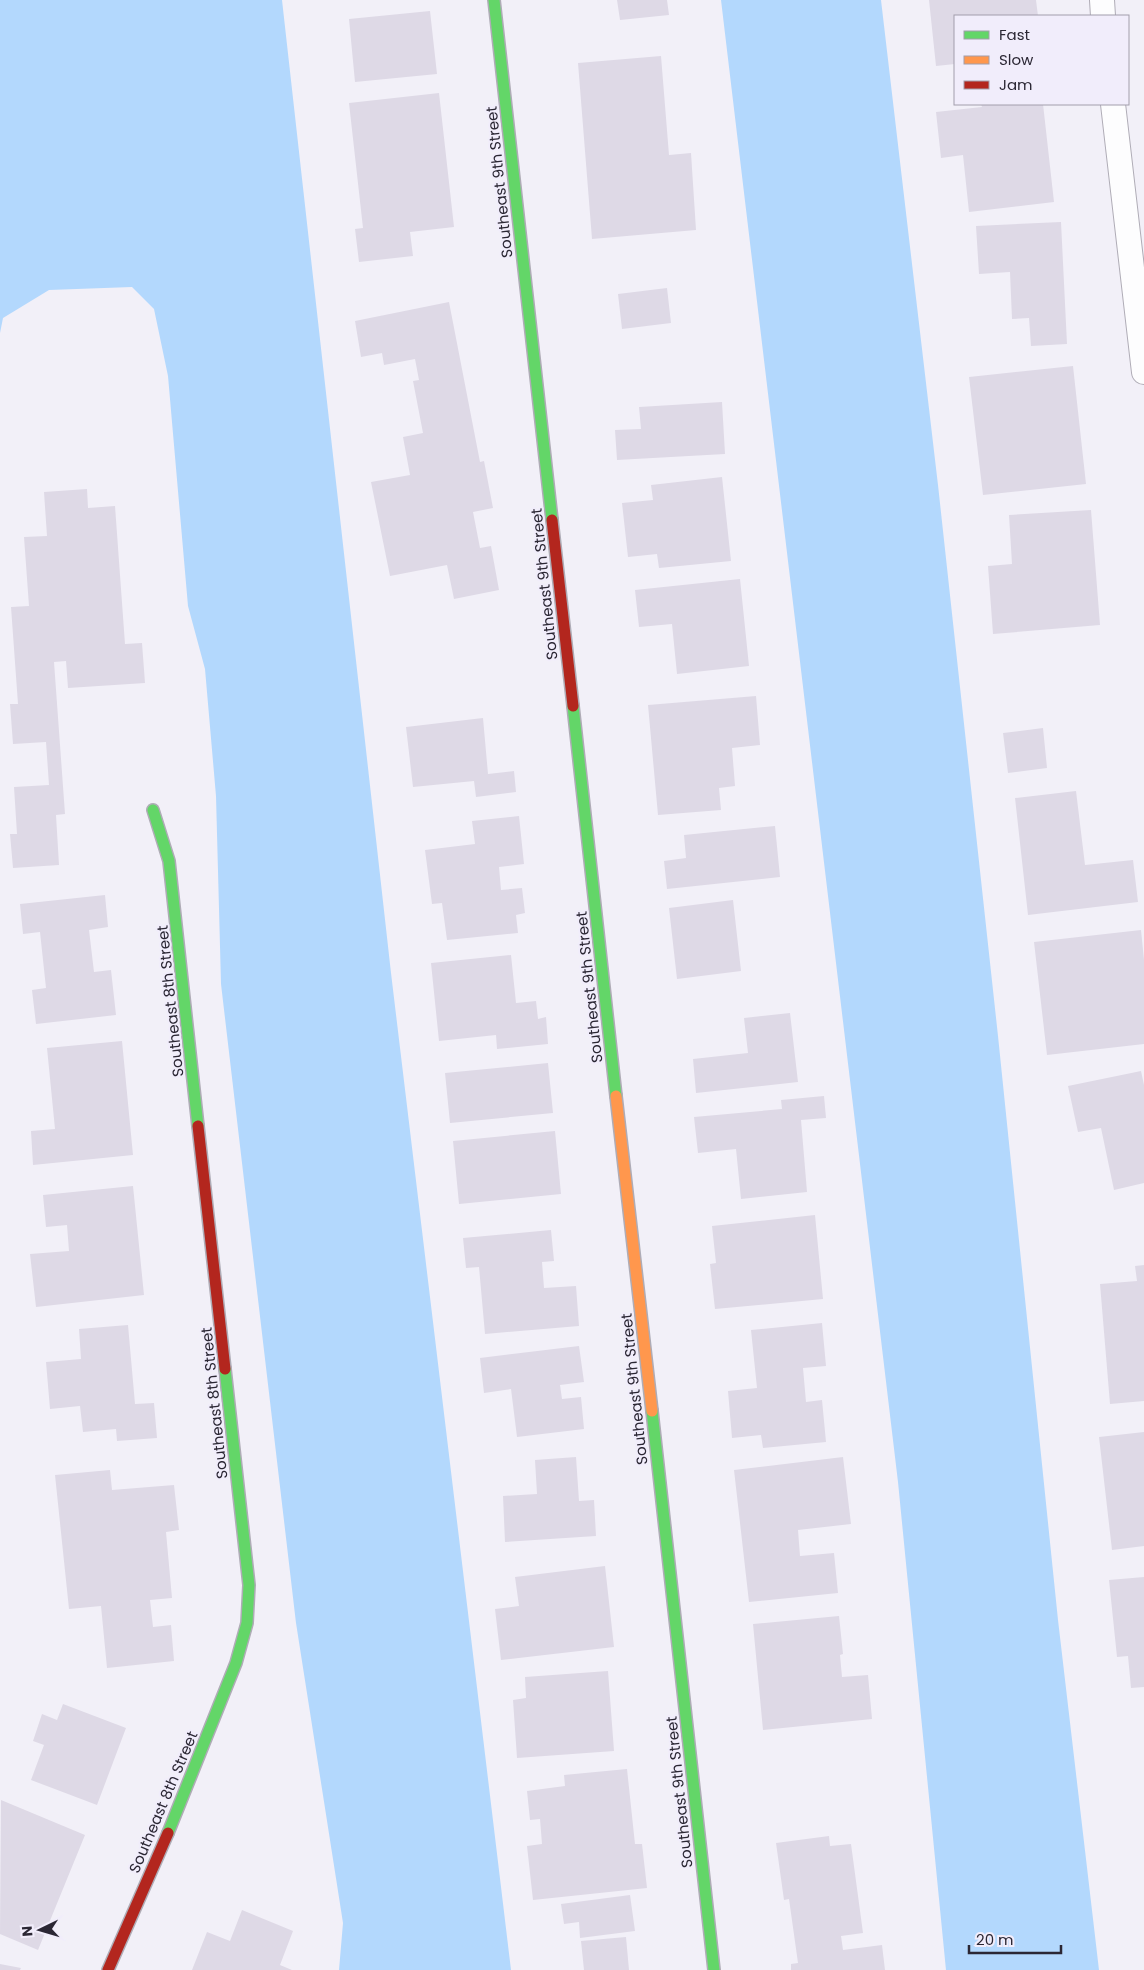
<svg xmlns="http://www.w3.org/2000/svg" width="1144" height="1970" viewBox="0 0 1144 1970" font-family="Poppins,sans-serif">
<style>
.water{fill:#b3d8fd}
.building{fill:#ded9e6}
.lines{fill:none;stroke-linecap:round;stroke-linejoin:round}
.street-casing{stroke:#afacb6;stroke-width:26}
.fast-casing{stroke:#afacb6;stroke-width:14}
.slow-casing{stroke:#afacb6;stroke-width:14}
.jam-casing{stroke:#afacb6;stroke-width:14}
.street{stroke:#fdfdfe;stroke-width:24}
.fast{stroke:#63d668;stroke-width:11}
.slow{stroke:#ff974d;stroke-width:11}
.jam{stroke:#b3261e;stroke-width:11}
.labels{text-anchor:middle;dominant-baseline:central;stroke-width:4;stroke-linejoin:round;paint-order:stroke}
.street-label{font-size:15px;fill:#2b2734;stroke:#f1edfb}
</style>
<rect width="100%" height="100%" fill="#f2f0f8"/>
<path class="water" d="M 0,0 L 282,0 L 391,973 L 511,1970 L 339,1970 L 343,1923 L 296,1623 L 221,984 L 216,796 L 205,669 L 188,606 L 168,376 L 154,309 L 132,287 L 49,290 L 3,318 L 0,333 Z
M 721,0 L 881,0 L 938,485 L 998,1036 L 1058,1620 L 1099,1970 L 946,1970 L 898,1482 Z"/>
<path class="building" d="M 617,0 L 667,0 L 669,15 L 620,20 Z
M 929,0 L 1036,0 L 1038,16 L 955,16 L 955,64 L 936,66 Z
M 430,11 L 437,74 L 355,82 L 349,19 Z
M 661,56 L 669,155 L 691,153 L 696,230 L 592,239 L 578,63 Z
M 439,93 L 454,227 L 410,232 L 413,256 L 359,262 L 355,229 L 363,228 L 349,103 Z
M 981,104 L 1043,104 L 1054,202 L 969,212 L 963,155 L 941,158 L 936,112 L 982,107 Z
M 1061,222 L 1067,344 L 1031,346 L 1029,318 L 1012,319 L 1010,272 L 979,274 L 976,226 Z
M 667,288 L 671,323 L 622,329 L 618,294 Z
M 449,302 L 480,462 L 484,461 L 493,508 L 473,512 L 480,548 L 491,546 L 499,590 L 454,599 L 447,565 L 390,576 L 371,482 L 410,475 L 403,437 L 423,433 L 413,381 L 419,380 L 415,359 L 384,365 L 382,353 L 361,357 L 355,321 Z
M 1073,366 L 1086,484 L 983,495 L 969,377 Z
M 722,402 L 725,454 L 617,460 L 615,430 L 641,429 L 639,407 Z
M 722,477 L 731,561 L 659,568 L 657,554 L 628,557 L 622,503 L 653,500 L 651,485 Z
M 87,489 L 88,508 L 115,506 L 125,644 L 142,643 L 145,683 L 68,688 L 66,661 L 54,662 L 65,814 L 56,815 L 59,865 L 13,868 L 10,834 L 17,834 L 14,787 L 49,785 L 46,742 L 13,744 L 10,704 L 18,704 L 11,607 L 29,606 L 24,537 L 47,536 L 44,492 Z
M 1091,510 L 1100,625 L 993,634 L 988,566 L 1012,564 L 1009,515 Z
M 740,579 L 749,666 L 677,674 L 672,624 L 639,627 L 635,590 Z
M 756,696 L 760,745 L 732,748 L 735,786 L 719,788 L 721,810 L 658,815 L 648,705 Z
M 483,718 L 488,774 L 514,771 L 516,792 L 476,797 L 474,781 L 413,787 L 406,727 Z
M 1043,728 L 1047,768 L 1008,773 L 1003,733 Z
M 1076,791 L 1085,865 L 1133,860 L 1138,902 L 1028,915 L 1015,798 Z
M 519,816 L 524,864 L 499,867 L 501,890 L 522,888 L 525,913 L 516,915 L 518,933 L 447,940 L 442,903 L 432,904 L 425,850 L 475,844 L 472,821 Z
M 775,826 L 780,877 L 667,889 L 664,861 L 686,858 L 684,835 Z
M 105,895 L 108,927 L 89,930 L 94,972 L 111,970 L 116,1015 L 36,1024 L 32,990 L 46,988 L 40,932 L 23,934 L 20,904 Z
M 733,900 L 741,971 L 677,979 L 669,908 Z
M 1141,930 L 1144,960 L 1144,1044 L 1047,1055 L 1034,942 Z
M 511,955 L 516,1003 L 536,1001 L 538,1019 L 546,1017 L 548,1044 L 497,1049 L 496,1035 L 439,1041 L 431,963 Z
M 790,1013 L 798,1082 L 696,1093 L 693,1059 L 748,1053 L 744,1018 Z
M 122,1041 L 133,1155 L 33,1165 L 31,1131 L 55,1129 L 47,1048 Z
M 548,1063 L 553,1113 L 450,1123 L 445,1073 Z
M 1141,1071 L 1144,1085 L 1144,1183 L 1114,1190 L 1101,1128 L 1078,1132 L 1068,1086 Z
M 824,1096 L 826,1118 L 801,1120 L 807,1192 L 741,1199 L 736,1149 L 698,1153 L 694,1117 L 782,1109 L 781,1100 Z
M 555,1131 L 561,1194 L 459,1204 L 453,1141 Z
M 133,1186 L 144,1295 L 36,1307 L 30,1254 L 69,1251 L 67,1225 L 46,1227 L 43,1195 Z
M 815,1215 L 823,1299 L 715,1309 L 710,1264 L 716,1263 L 712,1226 Z
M 551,1230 L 554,1261 L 542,1262 L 544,1288 L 576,1286 L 579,1326 L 485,1334 L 479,1267 L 466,1268 L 463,1238 Z
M 1144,1265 L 1144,1401 L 1110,1404 L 1100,1284 L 1137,1281 L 1135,1266 Z
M 822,1323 L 826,1366 L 803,1368 L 806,1402 L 822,1400 L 826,1442 L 763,1448 L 761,1435 L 732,1438 L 728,1391 L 757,1388 L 751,1330 Z
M 128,1325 L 135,1404 L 154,1403 L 157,1438 L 117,1441 L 116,1429 L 83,1432 L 80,1406 L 50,1409 L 46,1362 L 81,1359 L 79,1329 Z
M 579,1346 L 584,1382 L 560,1385 L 562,1399 L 581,1397 L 584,1429 L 517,1437 L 511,1389 L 484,1393 L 480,1358 Z
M 1144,1432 L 1144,1546 L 1112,1550 L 1099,1437 Z
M 576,1457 L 579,1501 L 594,1500 L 596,1536 L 505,1542 L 503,1496 L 537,1494 L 535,1460 Z
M 843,1457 L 851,1524 L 798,1530 L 800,1556 L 834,1553 L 838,1593 L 749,1602 L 734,1470 Z
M 110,1470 L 112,1490 L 174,1485 L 179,1530 L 166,1532 L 172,1598 L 150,1600 L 153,1627 L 171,1625 L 174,1661 L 107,1668 L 101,1606 L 69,1609 L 55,1475 Z
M 605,1566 L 614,1647 L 501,1660 L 495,1609 L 519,1606 L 515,1577 Z
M 1144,1577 L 1144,1687 L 1131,1688 L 1128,1656 L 1117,1657 L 1109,1580 Z
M 839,1616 L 843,1654 L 840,1655 L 842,1677 L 868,1675 L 872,1719 L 763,1730 L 753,1624 Z
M 608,1671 L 614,1751 L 517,1758 L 513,1700 L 526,1698 L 525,1677 Z
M 63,1704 L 126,1728 L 97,1805 L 31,1780 L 44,1745 L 33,1741 L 42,1714 L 57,1720 Z
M 627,1769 L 635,1844 L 642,1844 L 647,1888 L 533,1900 L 527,1846 L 542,1844 L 540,1819 L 530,1820 L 527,1791 L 565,1786 L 564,1775 Z
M 1,1800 L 85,1835 L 38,1950 L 0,1934 Z
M 829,1836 L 830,1846 L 851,1844 L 863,1933 L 841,1936 L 843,1950 L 882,1945 L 885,1970 L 791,1970 L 791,1964 L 798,1963 L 789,1899 L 784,1900 L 776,1843 Z
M 630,1895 L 635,1931 L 580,1938 L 579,1922 L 564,1924 L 561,1904 Z
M 242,1910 L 293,1931 L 280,1965 L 292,1970 L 192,1970 L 207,1932 L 230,1941 Z
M 626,1937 L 629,1970 L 584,1970 L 581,1941 Z
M 0,1964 L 21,1968 L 20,1970 L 0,1970 Z"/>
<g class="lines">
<g class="street-casing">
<path id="street" d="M 1102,0 L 1103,16
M 1113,104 L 1144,372"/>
</g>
<g class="fast-casing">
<path id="fast" d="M 494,0 L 552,520
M 573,706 L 616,1096
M 153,810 L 169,861 L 198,1126
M 652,1411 L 714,1970
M 168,1833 L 236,1663 L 247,1623 L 249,1585 L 225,1369"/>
</g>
<g class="slow-casing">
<path id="slow" d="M 616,1096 L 652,1411"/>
</g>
<g class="jam-casing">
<path id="jam" d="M 552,520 L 573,706
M 198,1126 L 225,1369
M 108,1970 L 168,1833"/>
</g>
<use href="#street" class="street"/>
<use href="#fast" class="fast"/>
<use href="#slow" class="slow"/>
<use href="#jam" class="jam"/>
</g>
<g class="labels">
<g class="street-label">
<text transform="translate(499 182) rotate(-96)">Southeast 9th Street</text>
<text transform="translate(544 584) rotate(-96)">Southeast 9th Street</text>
<text transform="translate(589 987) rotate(-96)">Southeast 9th Street</text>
<text transform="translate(170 1001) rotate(-96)">Southeast 8th Street</text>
<text transform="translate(634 1389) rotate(-96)">Southeast 9th Street</text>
<text transform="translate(214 1403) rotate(-96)">Southeast 8th Street</text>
<text transform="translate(679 1792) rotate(-96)">Southeast 9th Street</text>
<text transform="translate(163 1802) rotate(-67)">Southeast 8th Street</text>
</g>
</g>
<rect x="954" y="15" width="175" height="90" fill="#f1edfb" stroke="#a29eab"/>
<rect x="964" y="31" width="25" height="8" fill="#63d668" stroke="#a29eab"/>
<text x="999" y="40" font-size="15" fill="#2b2734">Fast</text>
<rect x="964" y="56" width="25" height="8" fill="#ff974d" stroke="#a29eab"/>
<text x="999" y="65" font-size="15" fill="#2b2734">Slow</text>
<rect x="964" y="81" width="25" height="8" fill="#b3261e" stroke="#a29eab"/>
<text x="999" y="90" font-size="15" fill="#2b2734">Jam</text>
<g transform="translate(40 1930) rotate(265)" stroke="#f1edfb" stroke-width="4" paint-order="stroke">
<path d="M0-4L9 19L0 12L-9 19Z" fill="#2b2734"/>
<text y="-8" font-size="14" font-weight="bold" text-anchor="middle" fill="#2b2734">N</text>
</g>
<path d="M969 1945v8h92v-8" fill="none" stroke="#2b2734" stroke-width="2.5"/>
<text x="976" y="1945" font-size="15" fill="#2b2734" stroke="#f1edfb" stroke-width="4" paint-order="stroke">20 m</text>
</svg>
